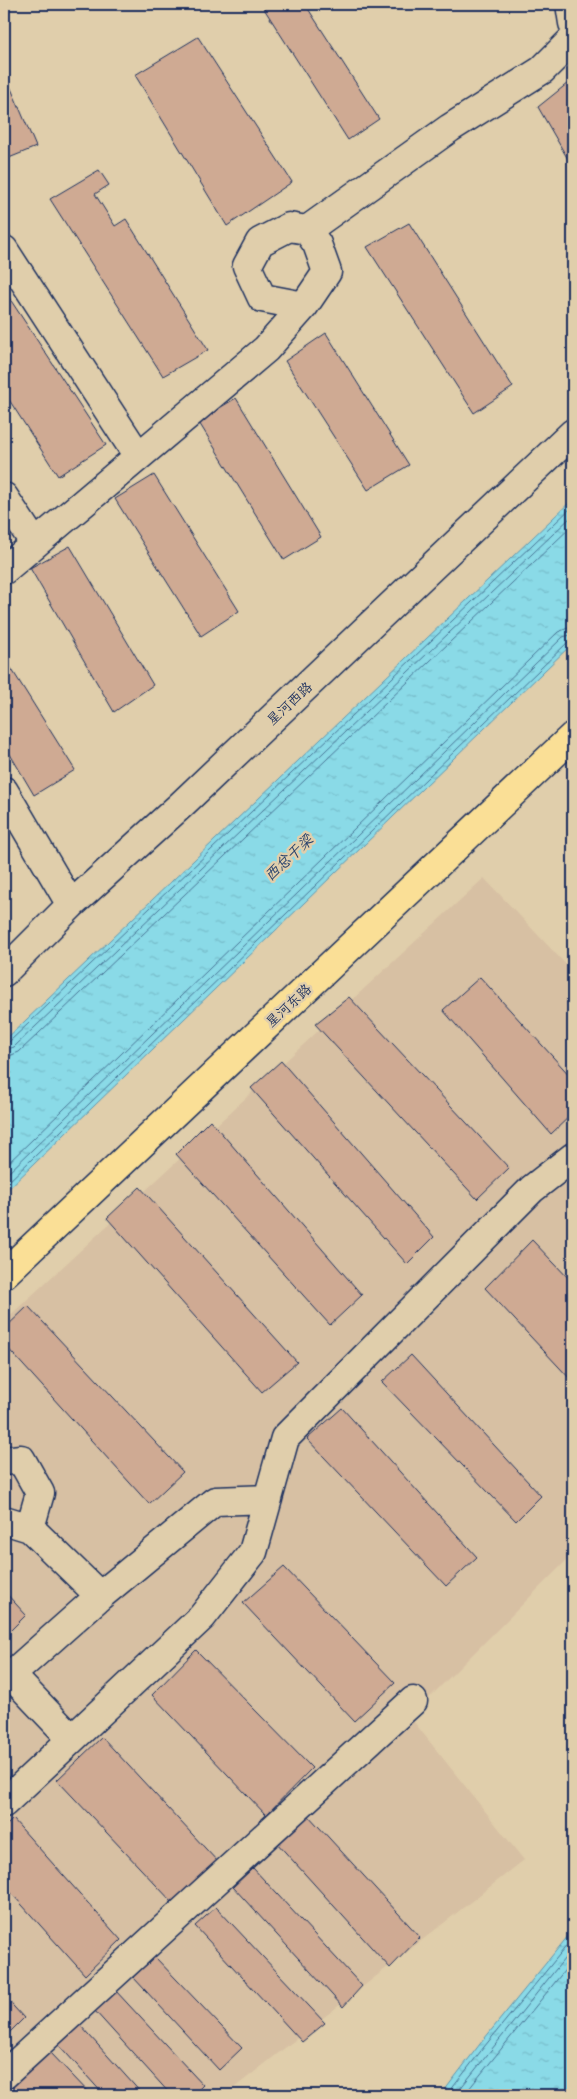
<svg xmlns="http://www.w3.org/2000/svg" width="577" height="2099" viewBox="0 0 577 2099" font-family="Mali,'LXGW WenKai TC',sans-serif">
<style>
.built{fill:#d7c0a3}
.water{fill:url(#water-ripples);stroke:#5e96b0}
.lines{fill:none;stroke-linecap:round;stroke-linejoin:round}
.shore{stroke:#477395;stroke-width:1}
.building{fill:#cfaa93;stroke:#1b2f5e}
.minor-casing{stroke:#1b2f5e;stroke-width:31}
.major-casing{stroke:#1b2f5e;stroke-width:31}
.minor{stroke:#e0ceab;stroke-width:28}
.major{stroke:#fadf96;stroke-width:28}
.labels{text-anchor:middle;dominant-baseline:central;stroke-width:5;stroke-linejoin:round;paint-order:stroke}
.street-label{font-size:14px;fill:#1b2f5e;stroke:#e0ceab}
.water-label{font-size:15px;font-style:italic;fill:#26406c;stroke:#e0ceab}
</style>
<defs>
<pattern id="water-ripples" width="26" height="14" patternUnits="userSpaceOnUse" patternTransform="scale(1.25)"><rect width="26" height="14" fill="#8adae7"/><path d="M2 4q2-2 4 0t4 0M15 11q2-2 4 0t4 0" fill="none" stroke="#76bbc9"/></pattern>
</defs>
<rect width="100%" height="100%" fill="#e0ceab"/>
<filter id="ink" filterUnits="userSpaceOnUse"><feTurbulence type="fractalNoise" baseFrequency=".02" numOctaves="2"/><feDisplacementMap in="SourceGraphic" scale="10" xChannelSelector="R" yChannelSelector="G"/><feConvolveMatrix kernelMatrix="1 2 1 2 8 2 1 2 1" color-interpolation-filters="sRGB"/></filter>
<g filter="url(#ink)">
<path class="built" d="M 484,878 L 573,972 L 573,1554 L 410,1717 L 524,1860 L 225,2095 L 4,2095 L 4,1321 Z"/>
<path class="water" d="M 573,499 L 573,643 L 4,1193 L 4,1041 Z
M 573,1930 L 573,2095 L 441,2095 L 480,2044 Z"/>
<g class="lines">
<path class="shore" d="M 4,1044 L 9,1042 L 573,506
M 4,1050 L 14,1047 L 573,515
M 4,1058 L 19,1052 L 573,525
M 4,1167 L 558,632 L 573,626
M 4,1177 L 563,637 L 573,634
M 4,1186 L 568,642 L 573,640
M 447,2095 L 484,2047 L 573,1938
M 455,2095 L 573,1948
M 464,2095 L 573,1960"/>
</g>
<path class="building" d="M 261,4 L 305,4 L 379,119 L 348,140 Z
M 198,37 L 292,182 L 227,226 L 135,75 Z
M 4,72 L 36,147 L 4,160 Z
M 573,79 L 573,168 L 538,107 Z
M 99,170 L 109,185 L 95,194 L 115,226 L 126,219 L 208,350 L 163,376 L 50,199 Z
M 409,223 L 513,387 L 474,413 L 367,247 Z
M 4,290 L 106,445 L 58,476 L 4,392 Z
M 326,333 L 409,465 L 368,490 L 285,361 Z
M 236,398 L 321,537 L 284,560 L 198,421 Z
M 154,475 L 239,611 L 201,636 L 115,499 Z
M 70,546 L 153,685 L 114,712 L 30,568 Z
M 4,657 L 75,770 L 34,795 L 4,744 Z
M 480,977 L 573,1079 L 573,1113 L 551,1134 L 443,1010 Z
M 349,997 L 509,1168 L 477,1199 L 315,1024 Z
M 281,1061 L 434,1237 L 407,1264 L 251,1088 Z
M 210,1120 L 362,1295 L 330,1325 L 176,1154 Z
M 140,1187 L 297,1362 L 262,1392 L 107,1218 Z
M 532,1240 L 573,1283 L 573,1382 L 485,1288 Z
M 28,1306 L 183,1472 L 149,1504 L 4,1344 L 4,1329 Z
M 411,1355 L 541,1496 L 516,1521 L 382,1382 Z
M 342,1408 L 477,1557 L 446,1586 L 307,1439 Z
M 284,1567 L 395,1683 L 354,1721 L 243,1603 Z
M 4,1591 L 26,1615 L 4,1637 Z
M 196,1650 L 312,1768 L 266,1815 L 152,1695 Z
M 102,1737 L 218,1862 L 173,1903 L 57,1780 Z
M 307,1814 L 420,1937 L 390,1968 L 276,1842 Z
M 13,1819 L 121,1940 L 85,1975 L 4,1885 L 4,1828 Z
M 253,1868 L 362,1986 L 343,2007 L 233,1887 Z
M 216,1907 L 325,2023 L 302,2042 L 195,1926 Z
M 155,1957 L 242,2048 L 219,2070 L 133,1977 Z
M 115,1990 L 203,2085 L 193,2095 L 171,2095 L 94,2010 Z
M 4,1996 L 24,2018 L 4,2038 Z
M 80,2025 L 143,2095 L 104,2095 L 57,2043 Z
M 50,2052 L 91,2095 L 4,2095 L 4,2094 Z"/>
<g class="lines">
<g class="minor-casing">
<path id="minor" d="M 570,4 L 573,23
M 307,230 L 317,244 L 327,272 L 304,306 L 262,298 L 247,266 L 260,242 L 289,227 L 307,230 L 450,128 L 542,70 L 573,39
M 4,250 L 138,456
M 4,497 L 35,544
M 4,570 L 266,349 L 304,306
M 4,791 L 71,905
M 4,972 L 71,905 L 181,805 L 573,433
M 4,1461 L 21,1459 L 40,1493 L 30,1528 L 4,1520
M 30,1528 L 100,1596
M 72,1739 L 11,1675 L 100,1596 L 215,1501 L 268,1499
M 4,1803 L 202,1617 L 253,1552 L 285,1438 L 532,1189 L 573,1157
M 4,2075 L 413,1701"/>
</g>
<g class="major-casing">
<path id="major" d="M 4,1274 L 573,736"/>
</g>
<use href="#minor" class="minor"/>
<use href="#major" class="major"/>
</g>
</g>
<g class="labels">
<g class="street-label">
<text transform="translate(289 703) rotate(-43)">星河西路</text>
<text transform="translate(288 1005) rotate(-43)">星河东路</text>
</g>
<g class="water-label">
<text transform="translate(288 857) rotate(-43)">西总干梁</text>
</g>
</g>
<rect width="577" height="2099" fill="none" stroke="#e0ceab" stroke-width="20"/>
<rect x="10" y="10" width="557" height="2079" fill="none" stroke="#1b2f5e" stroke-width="2" filter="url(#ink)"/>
</svg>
